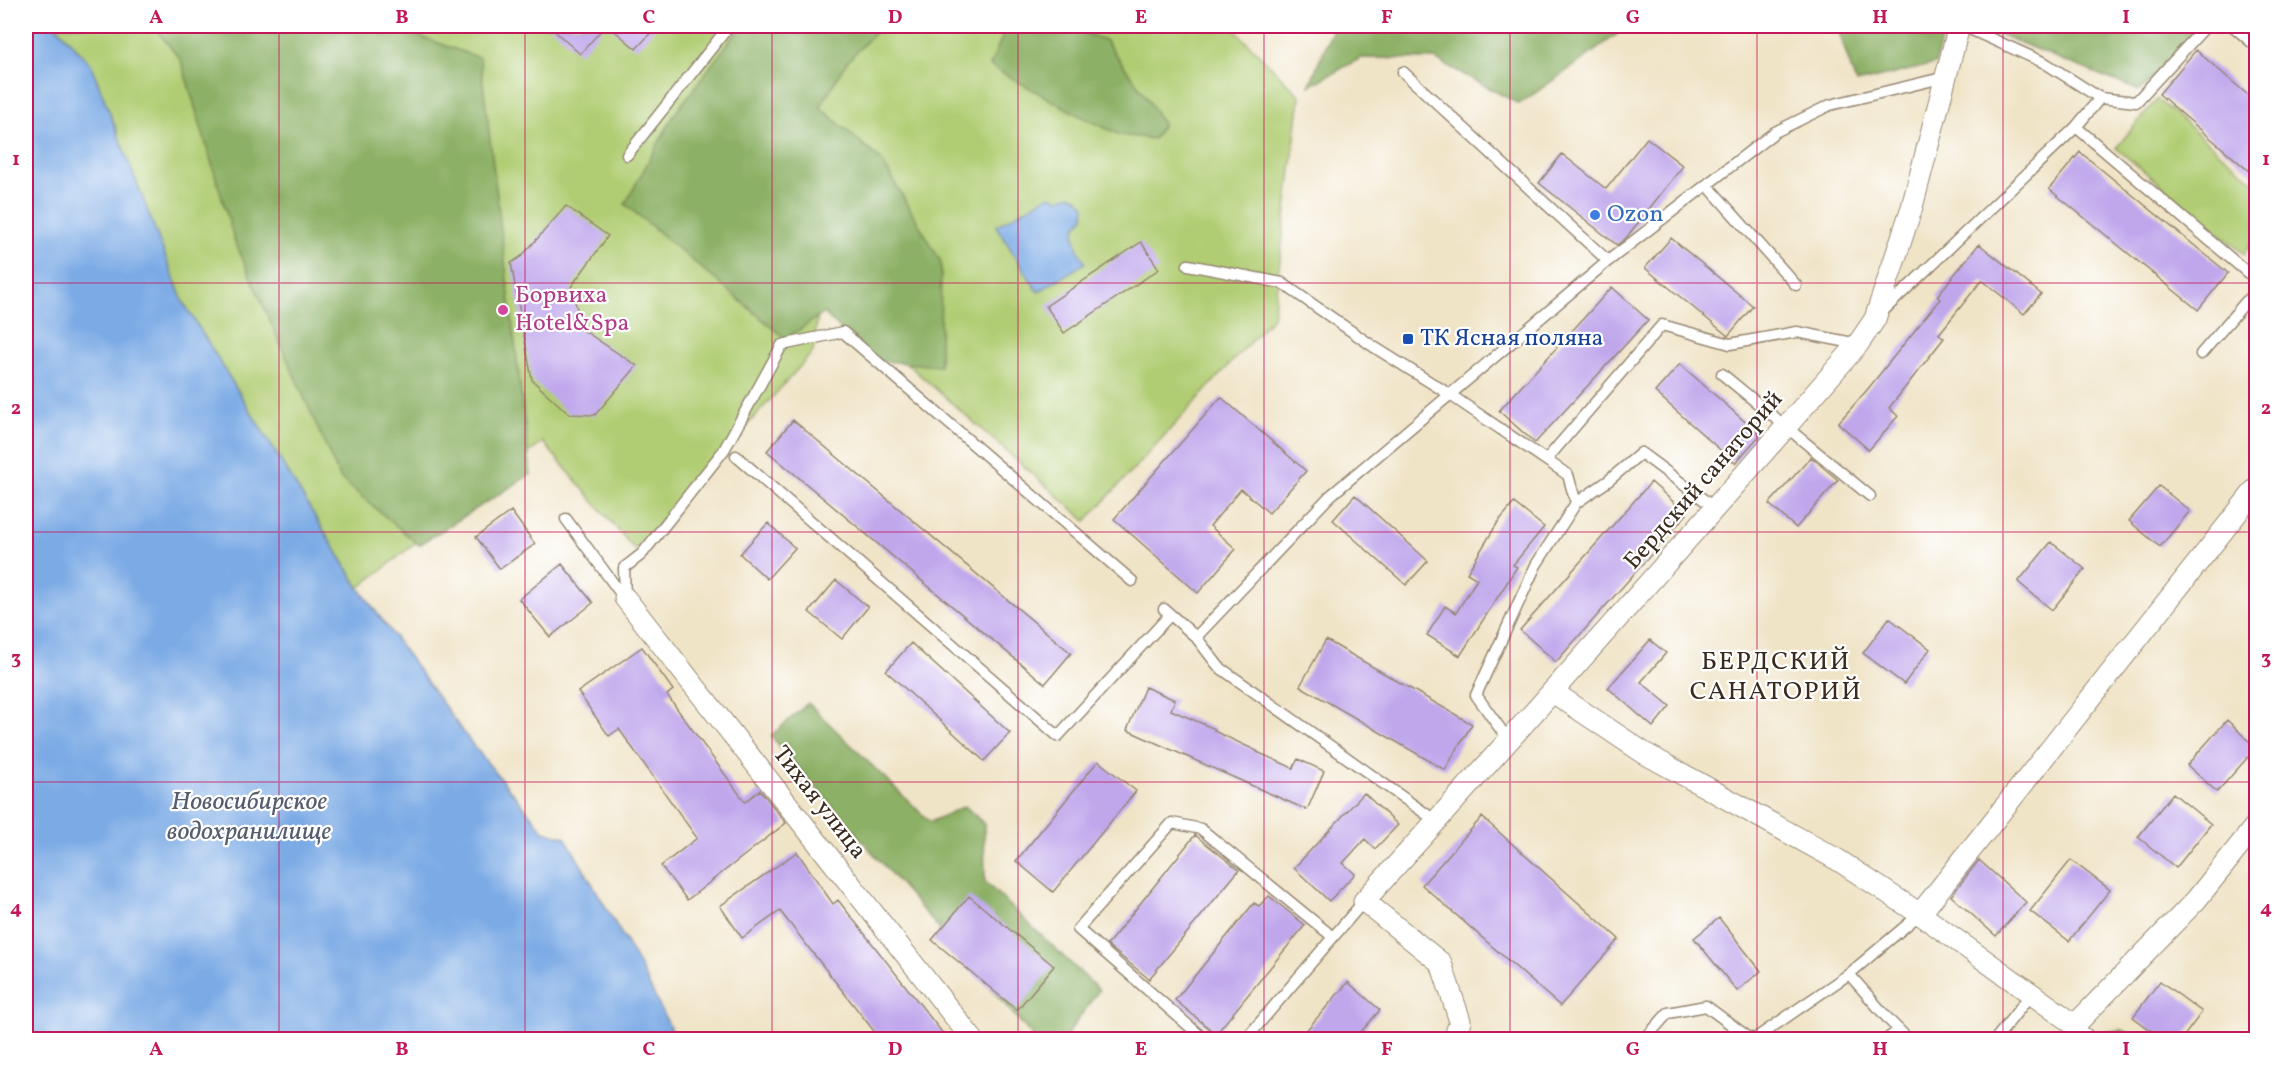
<svg xmlns="http://www.w3.org/2000/svg" width="2282" height="1065" viewBox="0 0 2282 1065" font-family="Vollkorn,serif">
<style>
.green{fill:#b1cd73;stroke:#767c48;stroke-width:1.5}
.forest{fill:#8cb065;stroke:#646d42;stroke-width:1.5}
.water{fill:#7baae5;stroke:#5b6a82;stroke-width:1.5}
.building{fill:#c0a7ec}
.lines{fill:none;stroke-linecap:round;stroke-linejoin:round}
.service-casing{stroke:#968772;stroke-width:13}
.minor-casing{stroke:#968772;stroke-width:23}
.service{stroke:#fff;stroke-width:10}
.minor{stroke:#fff;stroke-width:21}
.grid{fill:none;stroke:#c2185b;stroke-width:1.5;stroke-opacity:0.55}
.shop-dot{fill:#3f7fe0;stroke:#fff;stroke-width:2}
.hotel-dot{fill:#d1479c;stroke:#fff;stroke-width:2}
.transit-dot{fill:#1a4fb4;stroke:#fff;stroke-width:2}
.labels{text-anchor:middle;dominant-baseline:central;stroke-width:4.5;stroke-linejoin:round;paint-order:stroke}
.shop-label{font-size:24px;fill:#366cbe;stroke:#fff;text-anchor:start}
.hotel-label{font-size:24px;fill:#b23c85;stroke:#fff;text-anchor:start}
.transit-label{font-size:24px;fill:#164399;stroke:#fff;text-anchor:start}
.street-label{font-size:24px;fill:#3b2a1e;stroke:#fff}
.neighbourhood-label{font-size:26px;letter-spacing:1.5px;fill:#3b2a1e;stroke:#fff}
.water-label{font-size:26px;font-style:italic;fill:#555d6e;stroke:#fff}
.neatline{fill:none;stroke:#c2185b;stroke-width:2}
.grid-label{font-size:20px;text-anchor:middle;font-weight:bold;fill:#c2185b}
</style>
<rect width="100%" height="100%" fill="#fff"/>
<filter id="ink" filterUnits="userSpaceOnUse"><feTurbulence type="fractalNoise" baseFrequency=".0167" numOctaves="2"/><feDisplacementMap in="SourceGraphic" scale="12" xChannelSelector="R" yChannelSelector="G"/><feConvolveMatrix kernelMatrix="1 2 1 2 8 2 1 2 1" color-interpolation-filters="sRGB"/></filter>
<filter id="wash" filterUnits="userSpaceOnUse"><feTurbulence type="fractalNoise" baseFrequency=".008" numOctaves="4" result="noise"/><feDisplacementMap in="SourceGraphic" scale="24" xChannelSelector="R" yChannelSelector="G"/><feGaussianBlur stdDeviation="1.35" result="paint"/><feColorMatrix in="noise" values="0 0 0 0 0 0 0 0 0 0 0 0 0 0 0 0 0 1.4 0 .05"/><feComposite in="paint" operator="in"/></filter>
<g filter="url(#wash)">
<rect width="100%" height="100%" fill="#f0e4c7"/>
<path class="green" d="M 56,26 L 1231,26 L 1300,96 L 1273,317 L 1086,521 L 821,288 L 813,352 L 635,550 L 543,442 L 359,588 L 183,302 L 91,65 Z
M 2157,99 L 2256,183 L 2256,238 L 2244,254 L 2116,148 Z"/>
<path class="forest" d="M 153,26 L 397,26 L 402,30 L 480,58 L 531,474 L 419,545 L 340,478 L 235,242 L 181,60 Z
M 741,26 L 881,26 L 846,63 L 820,107 L 882,161 L 941,262 L 940,366 L 871,360 L 824,313 L 786,339 L 625,204 L 674,115 Z
M 997,26 L 1062,26 L 1105,40 L 1143,92 L 1163,124 L 1154,139 L 1120,135 L 1080,116 L 990,66 L 1005,30 Z
M 1334,26 L 1628,26 L 1581,61 L 1519,104 L 1435,59 L 1361,58 L 1309,86 Z
M 1837,26 L 1945,26 L 1935,64 L 1856,83 Z
M 1978,26 L 2201,26 L 2140,91 Z
M 808,703 L 930,822 L 965,806 L 984,824 L 985,882 L 1099,990 L 1064,1039 L 1035,1039 L 771,736 Z
M 2121,1030 L 2142,1039 L 2050,1040 L 2051,1039 Z"/>
<path class="water" d="M 26,26 L 56,26 L 91,65 L 183,302 L 359,588 L 472,744 L 544,831 L 565,837 L 636,959 L 676,1039 L 26,1039 Z
M 1071,195 L 1077,197 L 1085,206 L 1084,217 C 1082,220 1079,222 1077,225 C 1070,236 1079,253 1085,263 L 1038,292 L 996,226 L 1048,196 L 1054,196 L 1059,199 Z"/>
<g id="blocks">
<path class="building" d="M 549,26 L 605,26 L 580,54 Z
M 609,26 L 657,26 L 636,49 Z
M 2196,50 L 2256,102 L 2256,177 L 2159,94 Z
M 1647,138 L 1683,166 L 1626,238 L 1617,245 L 1539,183 L 1562,154 L 1606,189 Z
M 2080,152 L 2228,273 L 2198,310 L 2049,189 Z
M 566,206 L 608,236 L 571,287 L 583,330 L 637,366 L 595,415 L 569,414 L 532,380 L 511,263 L 522,256 Z
M 1671,238 L 1753,306 L 1728,336 L 1645,268 Z
M 1141,242 L 1159,269 L 1064,333 L 1046,306 Z
M 1979,244 L 2041,294 L 2024,314 L 1982,280 L 1939,334 L 1944,338 L 1889,408 L 1898,416 L 1869,450 L 1838,423 L 1867,390 L 1940,299 L 1937,296 Z
M 1612,287 L 1648,320 L 1535,443 L 1499,411 Z
M 1680,364 L 1760,435 L 1735,463 L 1655,392 Z
M 1221,397 L 1306,471 L 1269,513 L 1241,489 L 1210,526 L 1236,549 L 1198,593 L 1114,519 Z
M 793,420 L 1071,653 L 1045,684 L 767,451 Z
M 1811,457 L 1838,480 L 1796,528 L 1769,504 Z
M 1651,482 L 1687,514 L 1556,662 L 1520,630 Z
M 2159,486 L 2190,511 L 2160,547 L 2129,521 Z
M 1355,495 L 1428,561 L 1406,585 L 1333,520 Z
M 1514,503 L 1544,527 L 1513,565 L 1517,567 L 1460,656 L 1427,635 L 1445,606 L 1456,613 L 1477,579 L 1467,573 L 1498,522 Z
M 511,511 L 535,544 L 500,569 L 476,537 Z
M 768,523 L 795,548 L 767,579 L 740,554 Z
M 2051,542 L 2085,569 L 2052,610 L 2018,582 Z
M 562,564 L 593,603 L 550,637 L 519,599 Z
M 836,580 L 868,607 L 842,639 L 809,612 Z
M 1889,618 L 1930,649 L 1904,684 L 1863,653 Z
M 1326,640 L 1472,724 L 1445,770 L 1300,686 Z
M 1650,640 L 1666,653 L 1641,682 L 1670,706 L 1653,727 L 1608,688 Z
M 911,643 L 1010,733 L 984,761 L 886,671 Z
M 642,647 L 673,690 L 667,695 L 745,802 L 760,790 L 786,823 L 687,900 L 661,866 L 697,838 L 619,729 L 609,736 L 578,692 Z
M 1145,687 L 1175,700 L 1171,710 L 1215,729 L 1214,731 L 1257,751 L 1257,752 L 1293,768 L 1298,759 L 1324,771 L 1307,810 L 1127,730 Z
M 2227,720 L 2256,748 L 2217,792 L 2187,765 Z
M 1098,761 L 1136,791 L 1053,892 L 1016,861 Z
M 1364,793 L 1398,825 L 1375,849 L 1365,839 L 1343,863 L 1355,874 L 1329,901 L 1294,868 Z
M 2173,793 L 2211,824 L 2176,868 L 2138,837 Z
M 1482,817 L 1619,939 L 1560,1006 L 1422,885 Z
M 1195,835 L 1239,870 L 1149,979 L 1107,945 Z
M 797,852 L 833,904 L 838,900 L 948,1040 L 881,1040 L 780,911 L 742,938 L 720,906 Z
M 1979,860 L 2026,902 L 1996,936 L 1951,896 Z
M 2071,860 L 2110,890 L 2069,941 L 2030,911 Z
M 969,896 L 1054,966 L 1017,1010 L 932,940 Z
M 1269,896 L 1305,925 L 1216,1034 L 1175,1000 L 1254,903 L 1259,906 Z
M 1719,918 L 1761,971 L 1737,991 L 1694,938 Z
M 2160,981 L 2202,1012 L 2181,1040 L 2164,1040 L 2133,1017 Z
M 1348,982 L 1380,1010 L 1354,1040 L 1298,1040 Z"/>
</g>
</g>
<g filter="url(#ink)">
<use href="#blocks" fill-opacity="0" stroke="#968772" stroke-width="1.5"/>
<g class="lines">
<g class="service-casing">
<path id="service" d="M 1963,26 L 2045,63 L 2100,98 L 2136,102 L 2206,26
M 2233,26 L 2256,46
M 1403,72 L 1608,261
M 2100,98 L 2076,127 L 2248,273
M 627,155 L 729,26
M 1708,186 L 1796,285
M 1188,265 L 1282,283 L 1374,347 L 1449,394 L 1568,475 L 1576,503 L 1536,565 L 1476,695 L 1509,741
M 1881,313 L 2076,127
M 2201,354 L 2256,290
M 1722,374 L 1870,496
M 736,456 L 1058,736 L 1170,615
M 1546,460 L 1662,325 L 1730,344 L 1797,332 L 1858,344
M 1576,503 L 1608,481 L 1641,453 L 1715,508
M 566,519 L 624,598
M 625,598 L 624,568 L 642,554 L 724,450 L 782,345 L 843,332 L 1132,581
M 1164,609 L 1196,637
M 1436,821 L 1219,667 L 1196,637 L 1330,496 L 1608,261 L 1775,132 L 1830,105 L 1946,77
M 1849,974 L 1890,1021 L 1909,1040
M 2075,1025 L 2094,1040
M 1205,1040 L 1078,929 L 1172,823 L 1201,829 L 1333,937
M 1245,1040 L 1364,901
M 1644,1040 L 1668,1013 L 1706,1006 L 1752,1040
M 1753,1040 L 1849,974 L 1920,914
M 1886,1040 L 1899,1030
M 1995,1040 L 2031,994"/>
</g>
<g class="minor-casing">
<path id="minor" d="M 625,598 L 973,1040
M 1553,692 L 1644,753 L 1838,860 L 1920,914 L 2075,1025 L 2196,900 L 2256,825
M 1920,914 L 2256,489
M 1454,1040 L 1460,1021 L 1441,963 L 1364,901 C 1531,717 1695,532 1858,344 L 1875,319 L 1912,207 L 1959,26"/>
</g>
<use href="#service" class="service"/>
<use href="#minor" class="minor"/>
</g>
</g>
<path class="grid" d="M 279,26 L 279,1040M 525,26 L 525,1040M 772,26 L 772,1040M 1018,26 L 1018,1040M 1264,26 L 1264,1040M 1510,26 L 1510,1040M 1757,26 L 1757,1040M 2003,26 L 2003,1040M 26,283 L 2256,283M 26,532 L 2256,532M 26,782 L 2256,782"/>
<circle class="shop-dot" cx="1595" cy="215" r="6"/>
<circle class="hotel-dot" cx="503" cy="310" r="6"/>
<rect class="transit-dot" x="1402" y="333" width="12" height="12" rx="3"/>
<g class="labels">
<g class="shop-label">
<text x="1607" y="215">Ozon</text>
</g>
<g class="hotel-label">
<text x="515" y="296">Борвиха<tspan x="515" dy="28">Hotel&amp;Spa</tspan></text>
</g>
<g class="transit-label">
<text x="1420" y="339">ТК Ясная поляна</text>
</g>
<g class="street-label">
<text transform="translate(1704 481) rotate(-49)">Бердский санаторий</text>
<text transform="translate(819 803) rotate(52)">Тихая улица</text>
</g>
<g class="neighbourhood-label">
<text x="1776" y="662">БЕРДСКИЙ<tspan x="1776" dy="30">САНАТОРИЙ</tspan></text>
</g>
<g class="water-label">
<text x="249" y="802">Новосибирское<tspan x="249" dy="30">водохранилище</tspan></text>
</g>
</g>
<rect width="2282" height="1065" fill="none" stroke="#fff" stroke-width="66"/>
<rect x="33" y="33" width="2216" height="999" class="neatline"/>
<g class="grid-label">
<text x="156" y="23">A</text>
<text x="402" y="23">B</text>
<text x="649" y="23">C</text>
<text x="895" y="23">D</text>
<text x="1141" y="23">E</text>
<text x="1387" y="23">F</text>
<text x="1633" y="23">G</text>
<text x="1880" y="23">H</text>
<text x="2126" y="23">I</text>
<text x="16" y="165">1</text>
<text x="2266" y="165">1</text>
<text x="16" y="414">2</text>
<text x="2266" y="414">2</text>
<text x="16" y="664">3</text>
<text x="2266" y="664">3</text>
<text x="16" y="914">4</text>
<text x="2266" y="914">4</text>
<text x="156" y="1055">A</text>
<text x="402" y="1055">B</text>
<text x="649" y="1055">C</text>
<text x="895" y="1055">D</text>
<text x="1141" y="1055">E</text>
<text x="1387" y="1055">F</text>
<text x="1633" y="1055">G</text>
<text x="1880" y="1055">H</text>
<text x="2126" y="1055">I</text>
</g>
</svg>
